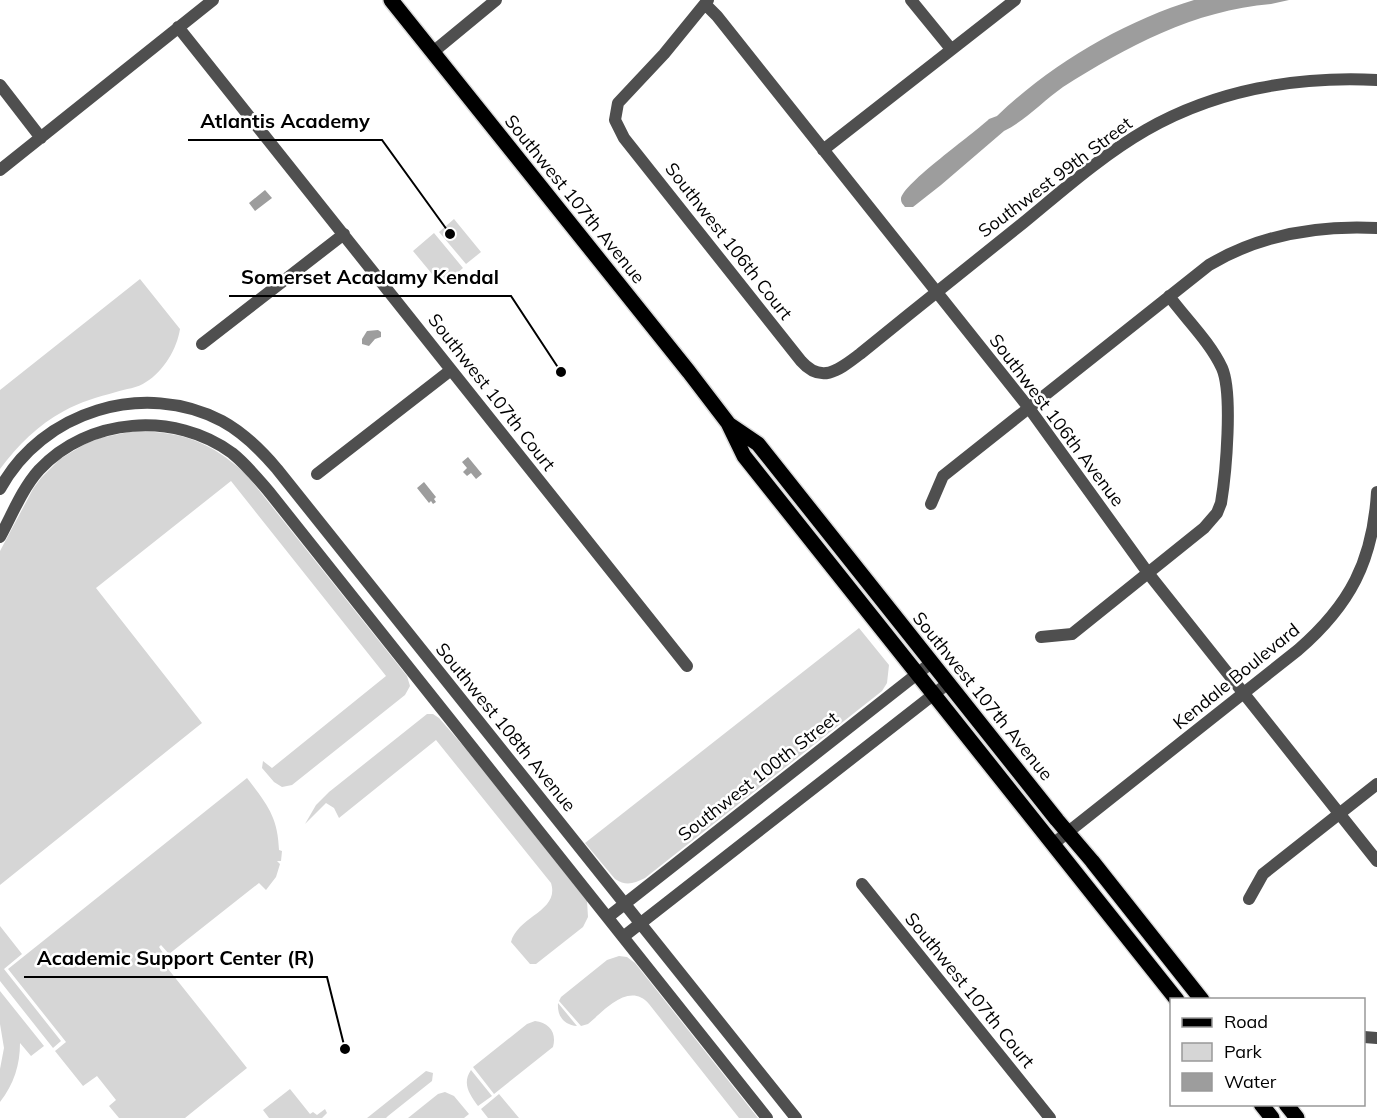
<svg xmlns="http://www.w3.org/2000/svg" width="1377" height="1118" viewBox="0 0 1377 1118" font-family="Mulish,sans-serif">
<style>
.green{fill:#d6d6d6}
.water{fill:#9d9d9d}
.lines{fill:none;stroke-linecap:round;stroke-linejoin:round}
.major-casing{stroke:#dbdbdb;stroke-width:18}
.minor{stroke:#4f4f4f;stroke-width:12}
.major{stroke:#000;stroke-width:15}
.labels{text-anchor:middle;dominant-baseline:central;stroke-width:5;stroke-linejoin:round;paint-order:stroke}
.street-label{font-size:18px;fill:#000;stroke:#fff}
.leader{fill:none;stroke:#000;stroke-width:2}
.callout-dot{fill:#000;stroke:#fff;stroke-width:2}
.callout-label{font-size:20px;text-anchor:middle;font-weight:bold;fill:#000;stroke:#fff;stroke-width:5;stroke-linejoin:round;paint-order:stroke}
</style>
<rect width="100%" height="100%" fill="#fff"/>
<path class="green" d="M 454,219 L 481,252 L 466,264 L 439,232 Z
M 434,233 L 463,268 L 442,286 L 413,251 Z
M 140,279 L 180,329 C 177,349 163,372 146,382 C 138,388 125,389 116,392 C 98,397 80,402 64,411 C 38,425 18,445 0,469 L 0,390 Z
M 134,431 C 184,432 209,441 246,474 L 407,676 L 410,686 L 405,695 L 292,785 L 282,787 L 274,782 L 262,768 L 263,761 L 272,768 L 386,676 L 231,481 L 96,588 L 202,723 L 0,885 L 0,551 L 33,489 L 41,478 L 60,459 L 85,444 L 100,438 Z
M 859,628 L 889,665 L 887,683 L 882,691 L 645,878 C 633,884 626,886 615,879 L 585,843 Z
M 427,714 L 433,714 L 439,718 L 466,749 L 587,901 L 588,917 L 583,927 L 536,964 L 530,964 L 511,942 C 518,916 560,911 551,883 L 436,740 L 339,818 L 334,808 L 326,803 L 305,824 L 316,805 L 329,792 Z
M 247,778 C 266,803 278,816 279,850 L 282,851 L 281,861 L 277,861 L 280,864 L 276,877 L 266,890 L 259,883 L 169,954 L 161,945 L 159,947 L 165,956 L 161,960 L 247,1068 L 185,1118 L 119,1118 L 109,1106 L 116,1100 L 97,1076 L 83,1086 L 55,1051 L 66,1042 L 8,969 Z
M 0,926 L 22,954 L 4,969 L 61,1041 L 53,1048 L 0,981 Z
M 619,956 L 627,957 L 635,963 L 758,1118 L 739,1118 L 649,1004 C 629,981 604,1011 588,1024 L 581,1026 L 559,1001 L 561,997 L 607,960 Z
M 0,991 L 44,1046 L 31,1056 L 20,1043 C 20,1065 14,1084 0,1102 L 0,1069 L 4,1048 L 0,1024 Z
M 558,1003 L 577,1026 C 564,1025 557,1016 558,1003 Z
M 535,1021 C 549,1023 557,1032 553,1047 L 494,1094 L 473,1067 L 527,1024 Z
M 471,1070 L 492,1096 L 478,1106 C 469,1094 462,1083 471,1070 Z
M 426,1071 L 433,1073 L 432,1081 L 388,1116 L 386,1118 L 367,1118 Z
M 290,1089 L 310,1114 L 313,1112 L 317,1115 L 325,1109 L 327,1113 L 322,1118 L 269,1118 L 263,1110 Z
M 445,1092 L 454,1096 L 469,1114 L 464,1118 L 408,1118 L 438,1094 Z
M 499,1094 L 519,1118 L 488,1118 L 481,1109 Z"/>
<path class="water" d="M 1194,0 L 1289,0 C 1283,1 1277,3 1271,4 C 1195,10 1126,47 1063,87 C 1043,101 1026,120 1004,131 L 941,185 L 913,207 L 905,207 C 903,204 901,203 901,199 C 902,184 975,133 989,119 L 997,116 C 1050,65 1124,21 1194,0 Z
M 265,190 L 272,198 L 255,211 L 249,203 Z
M 378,330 L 381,332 L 381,337 L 375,339 L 369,346 L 362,344 L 362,339 L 367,331 Z
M 468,457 L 482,474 L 476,479 L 471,473 L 467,476 L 463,472 L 467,468 L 462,462 Z
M 424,482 L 436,497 L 434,499 L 436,502 L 433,504 L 431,501 L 429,503 L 417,488 Z"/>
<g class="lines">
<g class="major-casing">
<path id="major" d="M 391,0 L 689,372 L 728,423 L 744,456 L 1177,1000
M 730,425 L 758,444 L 1057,820 L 1092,861 L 1202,1000
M 1261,1104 L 1272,1118
M 1286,1104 L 1297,1118"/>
</g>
<path class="minor" d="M 708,0 L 664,54 L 618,103 L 615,120 L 624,138 L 801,361 C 822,385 840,369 860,354 C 914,310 968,267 1023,223 C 1062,191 1101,156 1146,130 C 1216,90 1297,76 1377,80
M 911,0 L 951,49
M 705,4 L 717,16 L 1029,408 L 1148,573 L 1377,861
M 178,27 L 687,666
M 433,52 L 496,0
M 0,85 L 41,138
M 823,150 L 1015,0
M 0,170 L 213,0
M 202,344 L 344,234
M 317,474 L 451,370
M 0,489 C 42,411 144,380 222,421 C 244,433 261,450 277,469 L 796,1118
M 931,504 L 943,476 L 1209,265 C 1261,234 1317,225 1377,228
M 0,537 C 12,515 22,489 39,470 C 88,417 175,411 232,453 C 247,465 258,479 270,493 L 767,1118
M 1041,637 L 1072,634 L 1204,528 L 1217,513 L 1221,503 C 1226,473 1233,393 1222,368 C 1210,342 1186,319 1169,296
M 1053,844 L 1298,650 C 1350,605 1373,561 1377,492
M 862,884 L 1050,1118
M 1249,899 L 1263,874 L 1377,784
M 608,917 L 931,663
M 623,937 L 947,684
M 1364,1037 L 1377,1038"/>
<use href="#major" class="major"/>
</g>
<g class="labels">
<g class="street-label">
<text transform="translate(1055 177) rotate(-37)">Southwest 99th Street</text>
<text transform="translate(575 199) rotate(51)">Southwest 107th Avenue</text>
<text transform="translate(729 241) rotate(52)">Southwest 106th Court</text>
<text transform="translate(492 392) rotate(52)">Southwest 107th Court</text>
<text transform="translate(1057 420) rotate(53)">Southwest 106th Avenue</text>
<text transform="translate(1236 676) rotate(-39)">Kendale Boulevard</text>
<text transform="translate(983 696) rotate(51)">Southwest 107th Avenue</text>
<text transform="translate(506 727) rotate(51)">Southwest 108th Avenue</text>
<text transform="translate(758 776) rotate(-38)">Southwest 100th Street</text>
<text transform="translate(970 990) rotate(51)">Southwest 107th Court</text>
</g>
</g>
<path class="leader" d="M450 234L382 140H188M561 372L511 296H229M345 1049L327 977H24"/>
<g class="callout-dot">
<circle cx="450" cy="234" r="6"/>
<circle cx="561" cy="372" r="6"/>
<circle cx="345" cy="1049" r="6"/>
</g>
<g class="callout-label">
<text x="285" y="128">Atlantis Academy</text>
<text x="370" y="284">Somerset Acadamy Kendal</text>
<text x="176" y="965">Academic Support Center (R)</text>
</g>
<rect x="1170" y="998" width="195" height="108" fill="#ffffff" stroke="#999999" stroke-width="1.5"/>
<rect x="1182" y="1018" width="30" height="9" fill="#000000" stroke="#999999" stroke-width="1.5"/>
<text x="1224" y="1028" font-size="18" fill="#000000">Road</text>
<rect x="1182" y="1043" width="30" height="18" fill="#d6d6d6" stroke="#999999" stroke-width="1.5"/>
<text x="1224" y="1058" font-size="18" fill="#000000">Park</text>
<rect x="1182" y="1073" width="30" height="18" fill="#9d9d9d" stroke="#999999" stroke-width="1.5"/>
<text x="1224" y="1088" font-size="18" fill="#000000">Water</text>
</svg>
